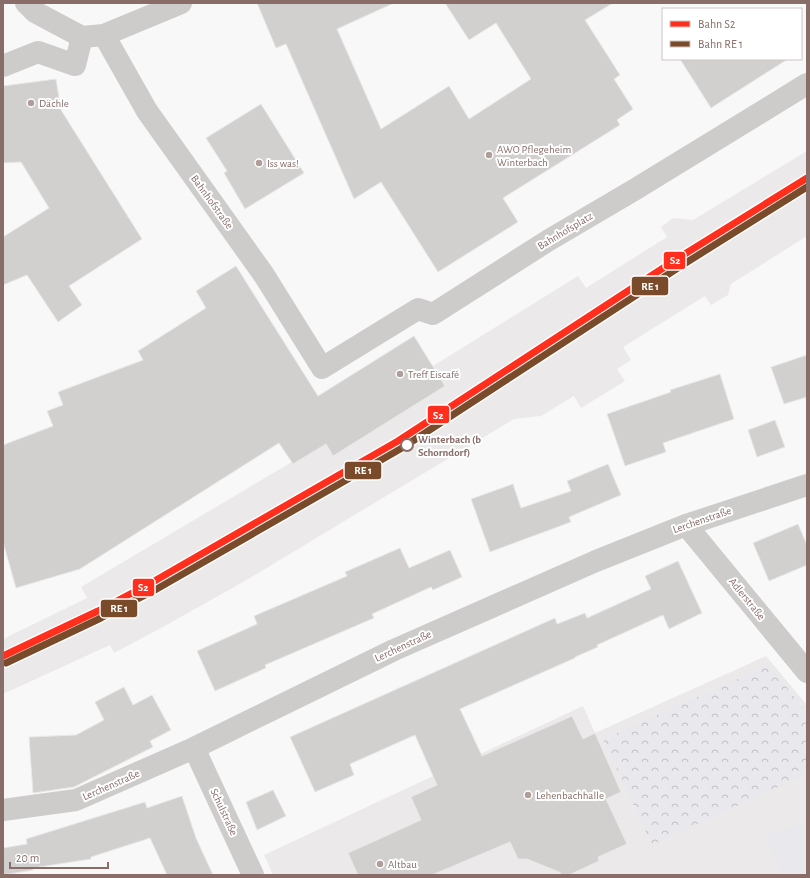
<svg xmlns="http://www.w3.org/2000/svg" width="810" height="878" viewBox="0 0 810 878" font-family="'Alegreya Sans',sans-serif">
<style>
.built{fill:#ebe9ea}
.green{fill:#e9e8ec}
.park{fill:url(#park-crowns)}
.building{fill:#d2d0cf;stroke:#e8e8e8}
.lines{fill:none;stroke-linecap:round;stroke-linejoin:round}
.pedestrian{stroke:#cecbcb;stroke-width:22}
.minor{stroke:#cecbcb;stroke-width:22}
.tertiary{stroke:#cecbcb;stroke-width:22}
.rail-1-casing{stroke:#fff;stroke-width:10}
.rail-2-casing{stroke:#fff;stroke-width:10}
.rail-1{stroke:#ff2e1d;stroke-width:7}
.rail-2{stroke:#7a4b2a;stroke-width:7}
.poi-dot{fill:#af9e9a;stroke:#fff;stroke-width:1.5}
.stop-dot{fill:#fff;stroke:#886d68;stroke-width:2}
.labels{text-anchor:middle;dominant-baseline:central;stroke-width:4;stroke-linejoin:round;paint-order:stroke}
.poi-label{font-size:11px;fill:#886d68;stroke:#fff;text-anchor:start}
.street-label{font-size:11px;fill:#886d68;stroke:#fff}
.stop-label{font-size:11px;font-weight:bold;fill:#886d68;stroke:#fff;text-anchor:start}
.line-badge{stroke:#fff;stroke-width:1.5}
.badge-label{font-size:11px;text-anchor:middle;font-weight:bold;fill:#fff}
</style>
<defs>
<pattern id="park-crowns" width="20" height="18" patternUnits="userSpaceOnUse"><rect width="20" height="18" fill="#e9e8ec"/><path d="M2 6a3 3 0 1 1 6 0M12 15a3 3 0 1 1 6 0" fill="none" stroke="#c3c0c3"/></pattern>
</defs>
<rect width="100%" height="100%" fill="#f8f8f8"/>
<path class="built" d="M 807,151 L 807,236 L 731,284 L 728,295 L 711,305 L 705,296 L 623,347 L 631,360 L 617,369 L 625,381 L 581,408 L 574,396 L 541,416 L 514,419 L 243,582 L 161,628 L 114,653 L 110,645 L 3,694 L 3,639 L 87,598 L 81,587 L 292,462 L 293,464 L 326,444 L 328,447 L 440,378 L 433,366 L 578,276 L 586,288 L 667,237 L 661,227 L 673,218 L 693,220 Z
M 766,656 L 807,705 L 807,875 L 273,875 L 264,855 L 583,706 L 595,733 Z"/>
<path class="green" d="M 801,822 L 807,835 L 807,875 L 782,875 L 765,837 Z"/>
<path class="park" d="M 769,665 L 807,713 L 807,774 L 652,845 L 603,739 Z"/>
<path class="building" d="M 257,3 L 394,3 L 337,29 L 381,129 L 449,86 L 469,119 L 531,79 L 496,23 L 469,40 L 445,3 L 613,3 L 585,20 L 620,75 L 614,79 L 633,109 L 617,120 L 620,125 L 503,198 L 518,222 L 438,272 L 381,182 L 354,199 L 286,44 L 276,48 Z
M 680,59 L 788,59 L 711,108 Z
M 56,79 L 61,110 L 142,239 L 69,286 L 82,305 L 58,322 L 27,275 L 3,285 L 3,237 L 49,208 L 21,162 L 3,163 L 3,86 Z
M 261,104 L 304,173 L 245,209 L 224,173 L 227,171 L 206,138 Z
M 236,266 L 318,396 L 414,336 L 445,386 L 333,456 L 326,444 L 293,464 L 279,443 L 80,569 L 16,588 L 3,542 L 3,445 L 53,426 L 47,411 L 63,405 L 58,392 L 143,360 L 138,351 L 206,308 L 196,291 Z
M 807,355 L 807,397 L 784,404 L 771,367 Z
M 720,374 L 734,419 L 663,443 L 666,452 L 625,466 L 607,414 L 671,392 L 670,390 Z
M 775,420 L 785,447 L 757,457 L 748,430 Z
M 608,464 L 621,495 L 569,517 L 571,522 L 490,552 L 471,499 L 513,484 L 521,508 L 571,491 L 567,481 Z
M 798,524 L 807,545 L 807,565 L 769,581 L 753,543 Z
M 400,548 L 409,568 L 450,550 L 462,577 L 433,590 L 431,587 L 372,614 L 374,618 L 265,665 L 266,668 L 215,691 L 197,651 L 257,624 L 254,616 L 347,576 L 345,572 Z
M 678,561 L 702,613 L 669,629 L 663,615 L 597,645 L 598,647 L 575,657 L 575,658 L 460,709 L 482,756 L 572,716 L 583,739 L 595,733 L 621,792 L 606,799 L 627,844 L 598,857 L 599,861 L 569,875 L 563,875 L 559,872 L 527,859 L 518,859 L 510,842 L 432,875 L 358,875 L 348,853 L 421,820 L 411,797 L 437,785 L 415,735 L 350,764 L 354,775 L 315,792 L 290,737 L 555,618 L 557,624 L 585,613 L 587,618 L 651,589 L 645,576 Z
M 124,687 L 133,705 L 152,695 L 171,730 L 150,741 L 153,747 L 74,787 L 33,793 L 29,737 L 76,735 L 104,720 L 95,702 Z
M 273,790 L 286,816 L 257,830 L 246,802 Z
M 182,796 L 196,838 L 213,875 L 167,875 L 150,838 L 91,857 L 91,859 L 33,868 L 33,870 L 3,875 L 3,848 L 27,844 L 26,839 L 145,802 L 147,808 Z"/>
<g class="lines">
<path class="pedestrian" d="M 3,66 L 38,52 L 75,65 L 82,37"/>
<path class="minor" d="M 104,35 L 147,111 L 264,275 L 322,368 L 418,309 L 433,314 L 549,240 L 634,190 L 807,84
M 686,525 L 807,672
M 194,748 L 253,875
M 3,810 L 76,800 L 194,748 L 394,650 L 596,561 L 686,525 L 807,485"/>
<path class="tertiary" d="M 26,3 L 35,12 L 82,37 L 104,35 L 181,3"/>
<g class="rail-1-casing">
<path id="rail-1" d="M 3,656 L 98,611 L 151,583 L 398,441 L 680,257 L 807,178"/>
</g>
<g class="rail-2-casing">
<path id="rail-2" d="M 6,663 L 101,618 L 155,590 L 402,448 L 684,264 L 807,187"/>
</g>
<use href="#rail-1" class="rail-1"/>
<use href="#rail-2" class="rail-2"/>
</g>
<g class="poi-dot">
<circle cx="31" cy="103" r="4"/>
<circle cx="489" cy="155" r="4"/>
<circle cx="259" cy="163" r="4"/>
<circle cx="400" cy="374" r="4"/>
<circle cx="528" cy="795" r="4"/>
<circle cx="380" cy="864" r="4"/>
</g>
<circle class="stop-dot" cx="407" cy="445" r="6"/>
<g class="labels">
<g class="poi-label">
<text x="39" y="103">Dächle</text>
<text x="497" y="149">AWO Pflegeheim<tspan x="497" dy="13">Winterbach</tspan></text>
<text x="267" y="163">Iss was!</text>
<text x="408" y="374">Treff Eiscafé</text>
<text x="536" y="795">Lehenbachhalle</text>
<text x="388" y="864">Altbau</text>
</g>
<g class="street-label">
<text transform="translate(212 202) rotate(54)">Bahnhofstraße</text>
<text transform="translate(565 231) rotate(-31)">Bahnhofsplatz</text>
<text transform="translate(702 520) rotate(-19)">Lerchenstraße</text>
<text transform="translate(747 599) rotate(51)">Adlerstraße</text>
<text transform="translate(403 646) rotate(-25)">Lerchenstraße</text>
<text transform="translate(111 785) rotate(-24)">Lerchenstraße</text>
<text transform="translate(224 812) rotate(65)">Schulstraße</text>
</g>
<g class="stop-label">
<text x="418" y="439">Winterbach (b<tspan x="418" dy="13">Schorndorf)</tspan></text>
</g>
</g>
<g class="line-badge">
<rect x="663" y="251" width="23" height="19" rx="4" fill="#ff2e1d"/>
<rect x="631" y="276" width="38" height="20" rx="4" fill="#7a4b2a"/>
<rect x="427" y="405" width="23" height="19" rx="4" fill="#ff2e1d"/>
<rect x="344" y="461" width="38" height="19" rx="4" fill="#7a4b2a"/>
<rect x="132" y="578" width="23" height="19" rx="4" fill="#ff2e1d"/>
<rect x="100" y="599" width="38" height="19" rx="4" fill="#7a4b2a"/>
</g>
<g class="badge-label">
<text x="675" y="264">S2</text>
<text x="650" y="290">RE 1</text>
<text x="438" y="419">S2</text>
<text x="363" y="474">RE 1</text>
<text x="143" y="591">S2</text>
<text x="119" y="612">RE 1</text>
</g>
<rect width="810" height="878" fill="none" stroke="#886d68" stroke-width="8"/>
<rect x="662" y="8" width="140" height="52" fill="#ffffff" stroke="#cfc5c3"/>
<rect x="670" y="21" width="20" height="6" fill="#ff2e1d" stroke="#cfc5c3"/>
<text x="698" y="28" font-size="12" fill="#886d68">Bahn S2</text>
<rect x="670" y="41" width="20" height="6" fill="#7a4b2a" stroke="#cfc5c3"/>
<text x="698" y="48" font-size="12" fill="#886d68">Bahn RE 1</text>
<path d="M10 862v6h98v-6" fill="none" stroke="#886d68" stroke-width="2"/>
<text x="16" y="862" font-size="12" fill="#886d68" stroke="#ffffff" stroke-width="3" paint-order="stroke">20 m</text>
</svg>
